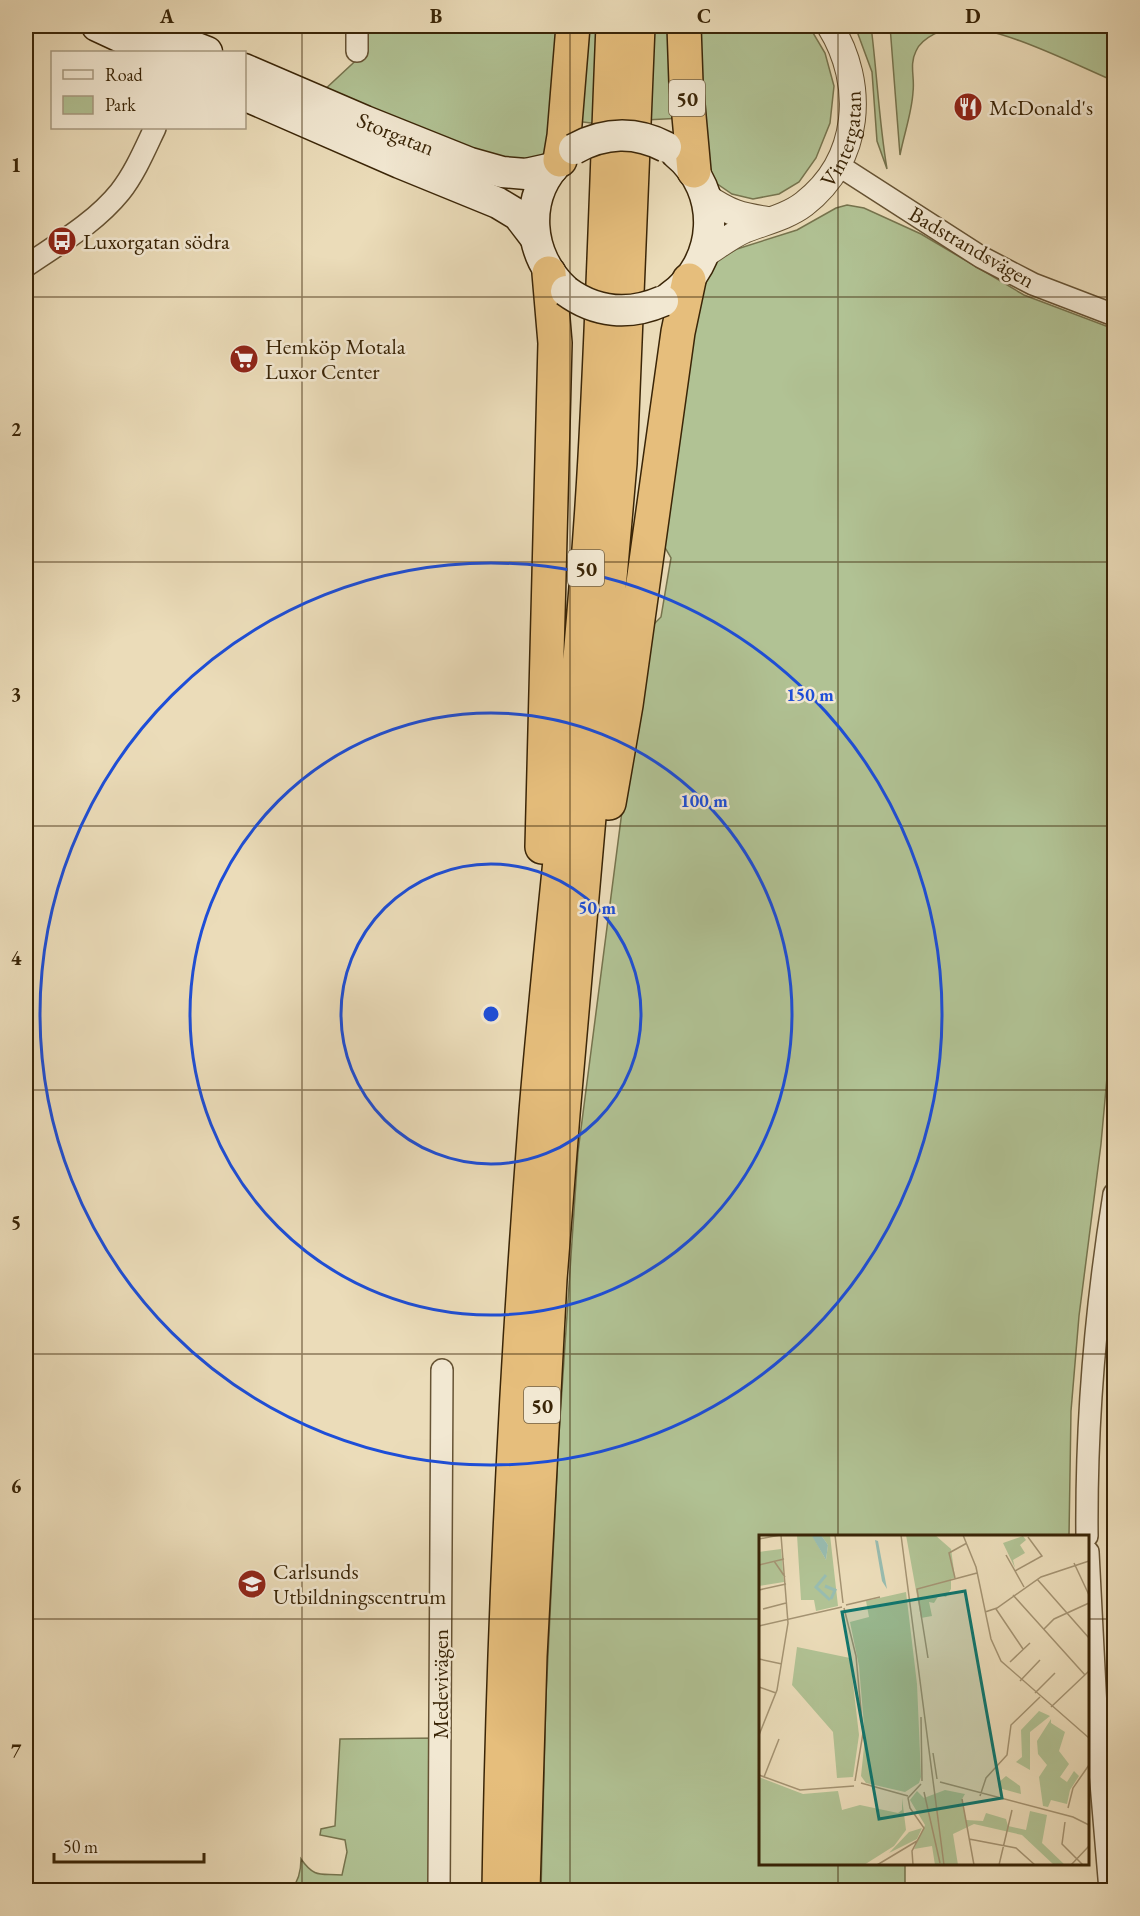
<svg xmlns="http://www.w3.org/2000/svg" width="1140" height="1916" viewBox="0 0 1140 1916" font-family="'EB Garamond',serif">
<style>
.green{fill:#b1c294;stroke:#76744e;stroke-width:1.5}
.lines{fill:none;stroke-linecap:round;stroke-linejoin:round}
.minor-casing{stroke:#665334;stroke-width:24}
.tertiary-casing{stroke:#665334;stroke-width:28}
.secondary-casing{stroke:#3a2507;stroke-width:33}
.trunk-casing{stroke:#3a2507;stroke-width:36}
.minor{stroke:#f2e8d2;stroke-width:21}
.tertiary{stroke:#f2e8d2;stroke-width:26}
.secondary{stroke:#f2e8d2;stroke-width:30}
.trunk{stroke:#e6be7c;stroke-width:33}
.secondary-bridge-casing{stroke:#3a2507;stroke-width:33;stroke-linecap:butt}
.secondary-bridge{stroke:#f2e8d2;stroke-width:30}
.grid{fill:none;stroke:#3a2507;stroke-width:1.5;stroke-opacity:0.55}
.ring{fill:none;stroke:#1d4ed8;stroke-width:3}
.labels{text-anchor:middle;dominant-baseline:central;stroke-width:5;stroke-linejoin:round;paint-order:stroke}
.shield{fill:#f2e8d2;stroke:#716044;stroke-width:1.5}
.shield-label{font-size:21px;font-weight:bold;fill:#3a2507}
.poi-label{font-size:22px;fill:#3a2507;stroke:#f2e8d2;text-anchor:start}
.street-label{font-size:22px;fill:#3a2507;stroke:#f2e8d2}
.inset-river{fill:none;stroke:#98bcb0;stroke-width:3}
.inset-road{fill:none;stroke:#a49372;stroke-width:1.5}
.view{fill:#0f766e;fill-opacity:0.15;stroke:#0f766e;stroke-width:3}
.inset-edge{fill:none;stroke:#3a2507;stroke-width:3}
.centre{fill:#1d4ed8;stroke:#f2e8d2;stroke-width:3}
.ring-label{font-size:18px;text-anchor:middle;font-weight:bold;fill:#1d4ed8;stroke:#f2e8d2;stroke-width:5;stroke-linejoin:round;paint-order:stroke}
.neatline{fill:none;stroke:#3a2507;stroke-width:2}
.grid-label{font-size:20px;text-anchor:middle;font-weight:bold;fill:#3a2507}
</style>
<rect width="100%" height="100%" fill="#ebdcb9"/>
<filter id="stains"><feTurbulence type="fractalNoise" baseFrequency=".00333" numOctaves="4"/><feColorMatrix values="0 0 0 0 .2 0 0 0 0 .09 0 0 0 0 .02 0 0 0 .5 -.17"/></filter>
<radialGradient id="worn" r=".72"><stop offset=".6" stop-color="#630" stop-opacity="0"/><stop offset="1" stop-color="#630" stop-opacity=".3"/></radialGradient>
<path class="green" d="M 358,26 L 809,26 L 825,53 L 834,86 L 830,123 L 816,158 L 799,182 L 779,194 L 753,199 L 732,194 L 716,183 L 709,170 L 700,117 L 591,123 L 559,119 L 546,153 L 527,161 L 500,159 L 321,93 L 365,52 Z
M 855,26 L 871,26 C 877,73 879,122 887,169 L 877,141 L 872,72 Z
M 890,26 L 1114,26 L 1114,81 C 1076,65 998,25 958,27 C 944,28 922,37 916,51 C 909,65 915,77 913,92 C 912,112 904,134 900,155 Z
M 847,205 L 864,208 L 921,234 L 1024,295 L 1114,329 L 1114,1000 L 1101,1144 L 1079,1316 L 1071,1411 L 1069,1536 L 760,1536 L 760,1864 L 905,1864 L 905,1890 L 541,1890 L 546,1696 L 559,1434 L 578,1152 L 645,633 L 661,617 L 671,558 L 659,537 L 690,317 L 707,272 L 719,259 L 737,249 L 797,230 L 836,208 Z
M 441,1738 L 442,1890 L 291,1890 C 299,1881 301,1871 301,1859 C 315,1879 321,1873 342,1875 L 347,1852 L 345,1840 L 320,1835 L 321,1829 L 335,1826 L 340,1739 Z"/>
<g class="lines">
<g class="minor-casing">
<path id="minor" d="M 357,51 L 357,26
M 838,165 L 981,257 L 1033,284 L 1114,315
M 26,266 C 58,244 95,223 120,192 C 135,173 145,149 155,128
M 1087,1536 C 1086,1423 1096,1306 1114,1194
M 1088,1552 L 1098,1747 L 1110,1890
M 439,1890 L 442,1370"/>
</g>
<g class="tertiary-casing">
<g id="tertiary">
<path d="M 706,197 C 730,213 740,216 768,220"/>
<path id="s1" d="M 705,254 C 718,246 730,236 744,230 C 764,222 787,217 804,204 C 861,160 866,84 830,26"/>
</g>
</g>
<g class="secondary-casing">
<g id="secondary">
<path d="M 97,26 L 153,52"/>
<path d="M 140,26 L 207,52"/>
<path id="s2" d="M 244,69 L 365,121 L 470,163 L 502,172 L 526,174 L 553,168"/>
<path d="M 244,95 L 400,163 L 498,203 L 518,215 L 534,236"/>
<path d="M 561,159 C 522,196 527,256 566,291"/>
<path d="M 670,297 C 719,263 723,191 676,153"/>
</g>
</g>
<g class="trunk-casing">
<path id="trunk" d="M 684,26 L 686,83 L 694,171
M 560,160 L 564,136 L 573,26
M 609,803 L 626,705 L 678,332 L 689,280
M 542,847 L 555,343 L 549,273
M 499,1890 C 503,1631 516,1371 536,1112 C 554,894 583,676 595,457 C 603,313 607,169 613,26
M 523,1890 L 530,1656 L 550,1279 L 563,1114 L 620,463 L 638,26"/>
</g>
<use href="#minor" class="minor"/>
<use href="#tertiary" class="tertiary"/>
<use href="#secondary" class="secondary"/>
<use href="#trunk" class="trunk"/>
<g class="secondary-bridge-casing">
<path id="secondary-bridge" d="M 574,149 C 605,132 635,131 666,147
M 566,291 C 596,313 629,316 663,301"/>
</g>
<use href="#secondary-bridge" class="secondary-bridge"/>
</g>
<path class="grid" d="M 302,26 L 302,1890M 570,26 L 570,1890M 838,26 L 838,1536M 26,297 L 1114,297M 26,562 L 1114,562M 26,826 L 1114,826M 26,1090 L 1114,1090M 26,1354 L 1114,1354M 26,1619 L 760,1619M 1088,1619 L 1114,1619M 838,1864 L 838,1890"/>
<g class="ring">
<circle cx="491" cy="1014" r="150"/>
<circle cx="491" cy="1014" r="301"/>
<circle cx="491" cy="1014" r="451"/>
</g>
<defs>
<g id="restaurant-disc" transform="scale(1.5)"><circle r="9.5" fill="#8f2418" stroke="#f2e8d2"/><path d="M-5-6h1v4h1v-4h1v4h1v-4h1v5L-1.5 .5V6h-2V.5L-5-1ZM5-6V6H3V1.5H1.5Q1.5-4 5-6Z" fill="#fff"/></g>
<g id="bus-disc" transform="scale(1.5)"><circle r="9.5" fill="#8f2418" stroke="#f2e8d2"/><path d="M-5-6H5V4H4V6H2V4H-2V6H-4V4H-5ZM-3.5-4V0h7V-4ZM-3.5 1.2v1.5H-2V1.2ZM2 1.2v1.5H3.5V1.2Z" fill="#fff"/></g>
<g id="supermarket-disc" transform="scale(1.5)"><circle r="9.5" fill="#8f2418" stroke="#f2e8d2"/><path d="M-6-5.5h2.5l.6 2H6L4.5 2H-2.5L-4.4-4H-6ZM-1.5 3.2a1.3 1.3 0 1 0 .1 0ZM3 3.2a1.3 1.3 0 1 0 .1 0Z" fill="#fff"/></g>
<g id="school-disc" transform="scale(1.5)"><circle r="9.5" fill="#8f2418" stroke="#f2e8d2"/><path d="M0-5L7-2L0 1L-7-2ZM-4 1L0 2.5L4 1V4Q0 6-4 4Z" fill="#fff"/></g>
</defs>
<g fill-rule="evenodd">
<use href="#restaurant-disc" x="968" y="107"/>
<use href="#bus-disc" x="62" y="241"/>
<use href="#supermarket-disc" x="244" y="359"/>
<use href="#school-disc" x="252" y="1584"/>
</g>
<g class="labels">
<g class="shield">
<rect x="669" y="80" width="36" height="36" rx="4.5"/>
<rect x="568" y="550" width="36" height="36" rx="4.5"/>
<rect x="524" y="1387" width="36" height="36" rx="4.5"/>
</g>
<g class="shield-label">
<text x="687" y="98">50</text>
<text x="586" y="568">50</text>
<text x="542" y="1405">50</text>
</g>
<g class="poi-label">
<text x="989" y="107">McDonald's</text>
<text x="83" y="241">Luxorgatan södra</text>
<text x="265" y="346">Hemköp Motala<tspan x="265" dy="25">Luxor Center</tspan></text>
<text x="273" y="1571">Carlsunds<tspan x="273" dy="25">Utbildningscentrum</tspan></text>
</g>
<g class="street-label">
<text stroke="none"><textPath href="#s2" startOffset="165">Storgatan</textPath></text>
<text stroke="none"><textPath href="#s1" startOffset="190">Vintergatan</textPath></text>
<text transform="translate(972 247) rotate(30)">Badstrandsvägen</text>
<text transform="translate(440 1684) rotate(-90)">Medevivägen</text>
</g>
</g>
<g transform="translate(759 1535)">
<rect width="330" height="330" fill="#ebdcb9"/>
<path d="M 38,0 L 53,0 L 67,25 L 69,10 L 62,0 L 71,0 L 79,71 L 57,76 L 55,65 L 42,65 ZM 147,0 L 176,0 L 192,14 L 196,43 L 192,44 L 192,54 L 187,62 L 180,60 L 175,68 L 170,67 L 173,81 L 162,83 ZM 264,1 L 267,5 L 261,10 L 266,18 L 254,25 L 256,33 L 244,8 ZM 22,14 L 25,47 L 0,51 L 0,17 ZM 147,57 L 158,149 L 162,242 L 160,248 L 146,257 L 107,248 L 102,241 L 106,202 L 100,131 L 91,87 L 110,82 L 107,66 ZM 38,112 L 91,123 L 100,200 L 94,242 L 78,243 L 74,197 L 33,150 ZM 280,176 L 291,181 L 271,197 L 271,235 L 257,227 L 263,222 L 262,195 ZM 292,184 L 292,188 L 306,197 L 300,216 L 310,229 L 301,242 L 308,247 L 315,236 L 320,241 L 311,255 L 308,269 L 292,265 L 289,272 L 284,271 L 280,242 L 288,230 L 279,219 L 278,206 ZM 247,241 L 261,251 L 262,259 L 240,253 L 239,248 ZM 0,242 L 44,259 L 79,256 L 83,275 L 101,270 L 139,278 L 143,275 L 143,263 L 147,295 L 135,311 L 105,330 L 0,330 ZM 186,255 L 206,259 L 203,264 L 207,285 L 224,286 L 227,278 L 247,284 L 249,291 L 267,295 L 271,276 L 288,280 L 283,308 L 306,330 L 295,330 L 263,300 L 215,289 L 194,299 L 199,330 L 176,330 L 173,311 L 155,314 L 166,290 L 151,265 L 158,256 L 165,263 ZM 163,293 L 158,304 L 130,318 L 150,297 Z" fill="#b1c294"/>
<path d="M 62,0 L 69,10 L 67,25 L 53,1 ZM 116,5 L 119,6 L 128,54 L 123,46 Z" fill="#98bcb0"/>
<path class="inset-river" d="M 67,40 L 57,52 L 71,65M 66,51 L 76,55 L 72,64"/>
<path class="inset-road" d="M 76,0 L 84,68M 142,0 L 185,330M 204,0 L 217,32 L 232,104 L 242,126 L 330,203M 0,4 L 21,0M 247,20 L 265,52M 15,26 L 26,42M 315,28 L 330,60M 0,30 L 25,24M 256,36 L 283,21 L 269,2M 196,43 L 190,18 L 208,8M 278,44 L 330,103M 0,55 L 27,49M 254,60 L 326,140M 87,70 L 121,62M 85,73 L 97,121 L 104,198 L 96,246M 4,74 L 27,68M 237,74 L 264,114M 226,77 L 238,73 L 282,42 L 330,26M 0,91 L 83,72M 285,94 L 295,84 L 330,68M 169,123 L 158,54 L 218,38M 0,124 L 23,129M 251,127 L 271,108M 261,146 L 281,125M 0,152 L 17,158M 276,158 L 296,138M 292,172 L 330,136M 162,182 L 163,246M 0,200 L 18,155 L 29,88 L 22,0M 174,218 L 178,244M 0,240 L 41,255 L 95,251M 5,242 L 20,204M 181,247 L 314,282 L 330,290M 102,248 L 149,261M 165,257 L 181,328M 221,261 L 227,243 L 248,220 L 252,190 L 281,162M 203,264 L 215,330M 309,273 L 314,253 L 330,230M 306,287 L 303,309 L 324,330M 210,304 L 257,313 L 276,330M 118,330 L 158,306M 154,330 L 153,316 L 165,293 L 151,273 L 149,263 L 162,249M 240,330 L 253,275M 312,330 L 330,311"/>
<path class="view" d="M 206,56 L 243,263 L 120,284 L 83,77 Z"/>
<rect width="330" height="330" class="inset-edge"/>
</g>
<circle cx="491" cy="1014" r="9" class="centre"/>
<g class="ring-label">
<text x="810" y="701">150 m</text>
<text x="704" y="807">100 m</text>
<text x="597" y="914">50 m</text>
</g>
<rect width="1140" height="1916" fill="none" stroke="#ebdcb9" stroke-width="66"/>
<rect x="51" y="51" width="195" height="78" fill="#f2e8d2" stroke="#a89a81" stroke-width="1.5"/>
<rect x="63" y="70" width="30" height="9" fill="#f2e8d2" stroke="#a89a81" stroke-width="1.5"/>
<text x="105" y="81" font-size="18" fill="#3a2507">Road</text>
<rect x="63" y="96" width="30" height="18" fill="#b1c294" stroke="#a89a81" stroke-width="1.5"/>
<text x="105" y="111" font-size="18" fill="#3a2507">Park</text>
<path d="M54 1853v9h150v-9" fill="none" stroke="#3a2507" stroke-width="3"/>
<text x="63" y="1853" font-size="18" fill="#3a2507" stroke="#f2e8d2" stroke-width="4.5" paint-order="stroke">50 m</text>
<rect x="33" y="33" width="1074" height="1850" class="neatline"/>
<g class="grid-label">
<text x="167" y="23">A</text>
<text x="436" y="23">B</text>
<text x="704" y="23">C</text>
<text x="973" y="23">D</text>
<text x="16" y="172">1</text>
<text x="16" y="436">2</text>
<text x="16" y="701">3</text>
<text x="16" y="965">4</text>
<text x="16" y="1229">5</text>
<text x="16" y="1493">6</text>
<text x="16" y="1758">7</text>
</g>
<rect width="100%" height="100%" filter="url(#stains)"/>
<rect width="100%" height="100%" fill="url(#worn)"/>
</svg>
